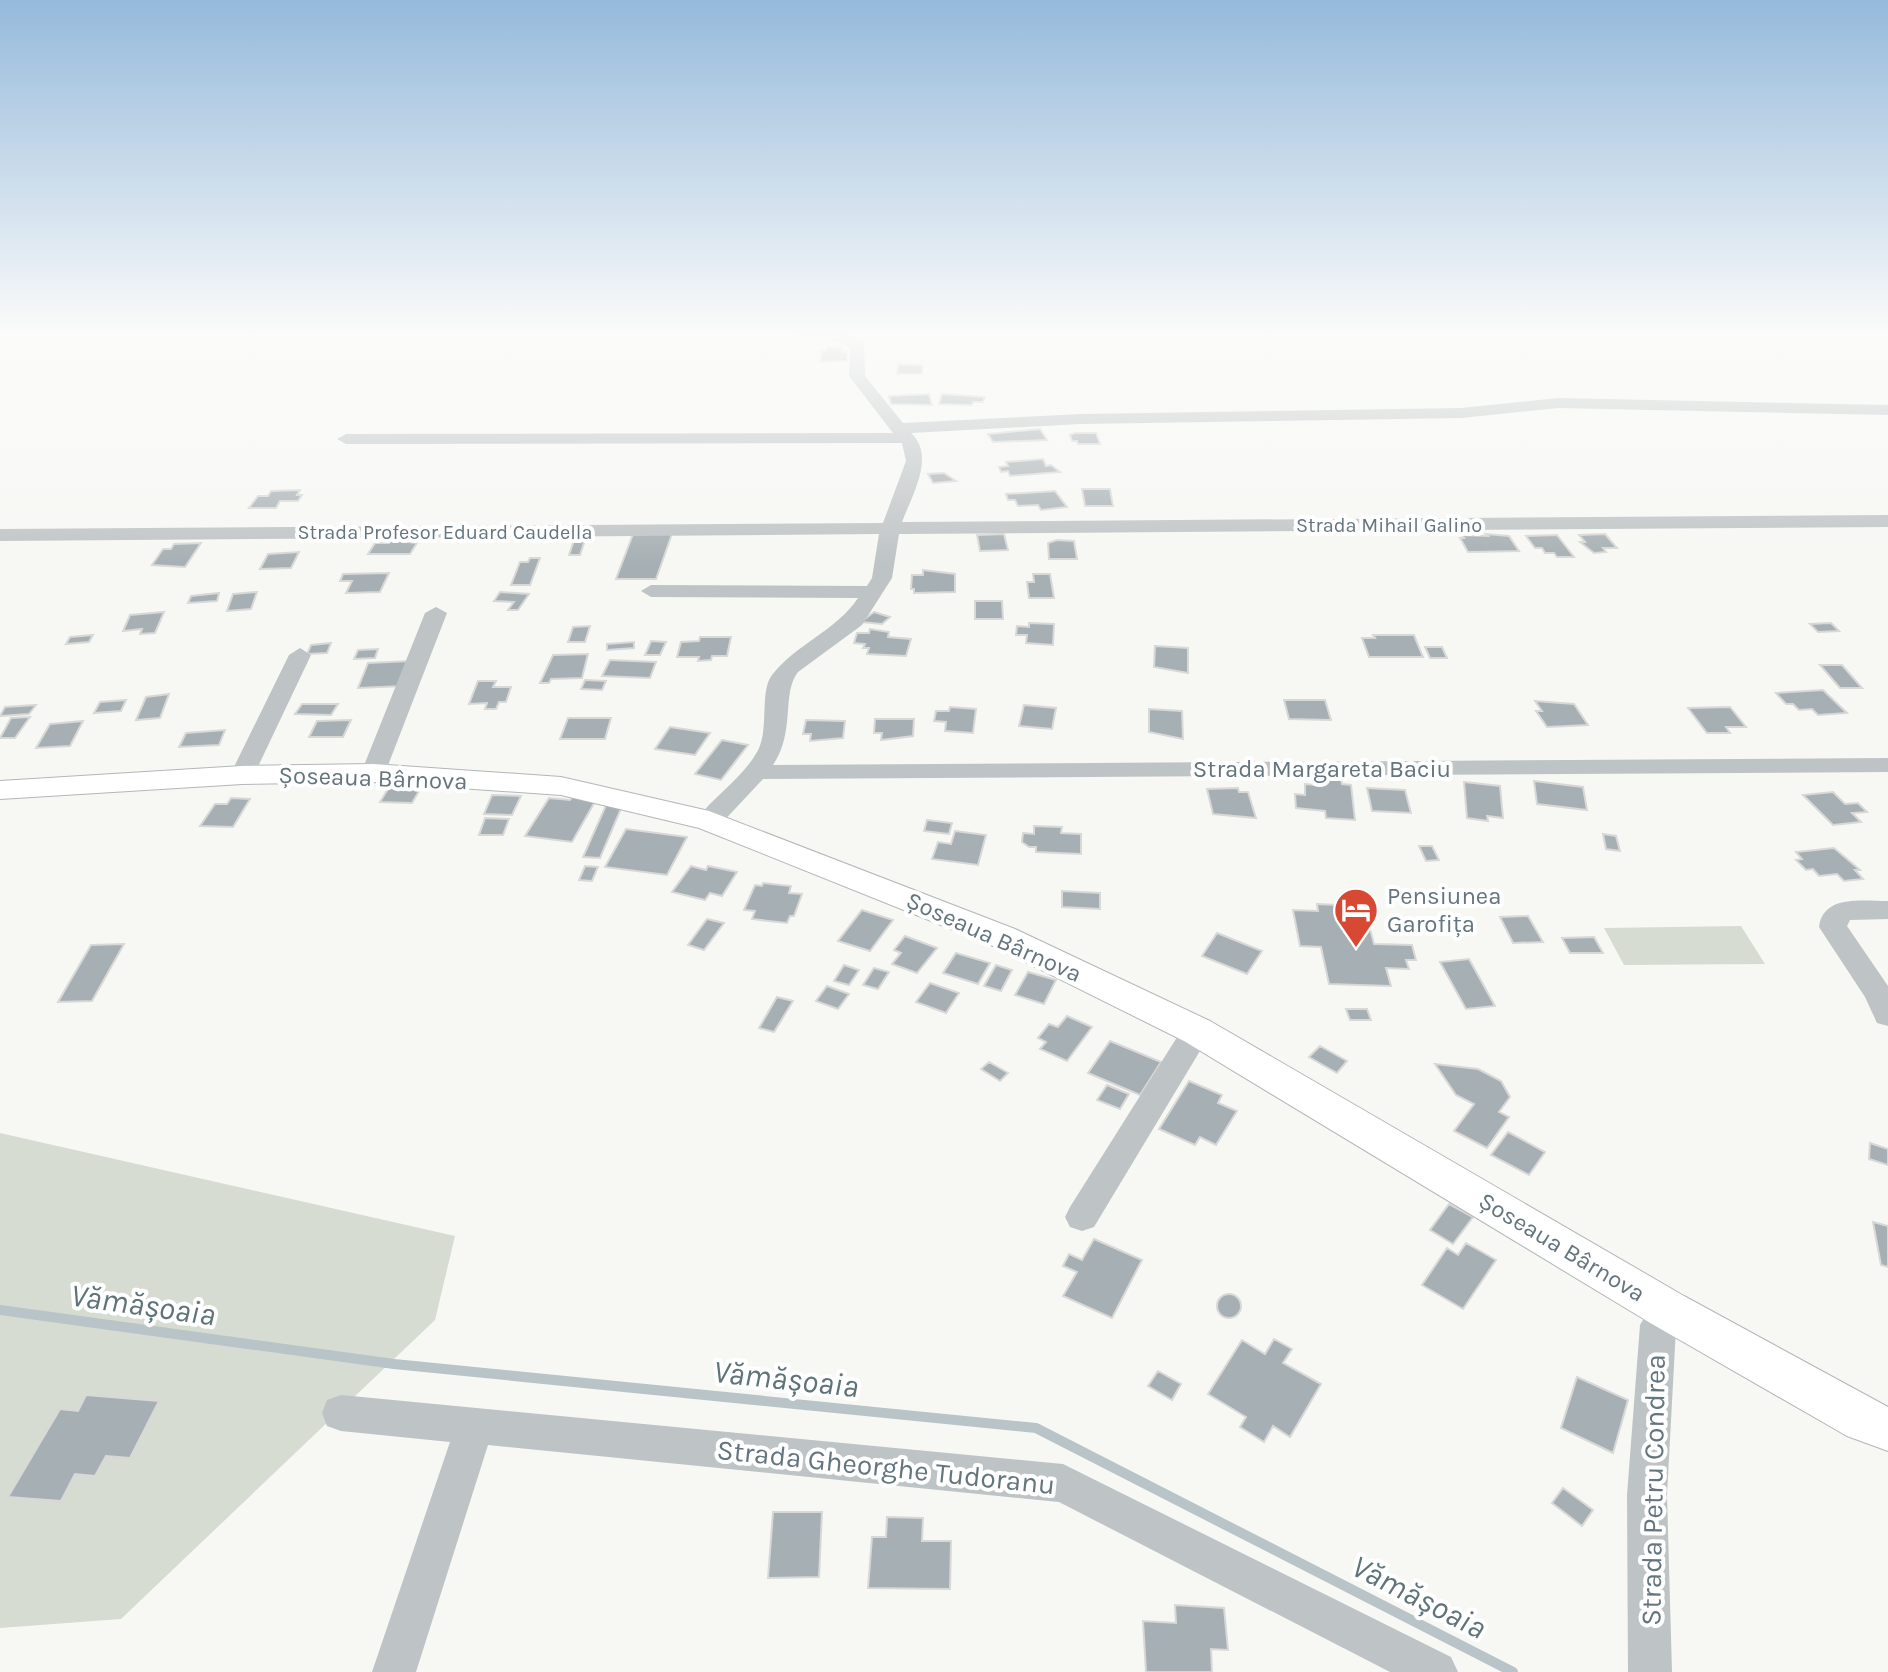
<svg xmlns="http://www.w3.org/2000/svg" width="1888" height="1672" viewBox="0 0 1888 1672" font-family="Karla,sans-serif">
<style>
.green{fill:#d7dcd3}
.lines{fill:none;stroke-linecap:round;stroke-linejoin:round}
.stream{stroke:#b8c4c7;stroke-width:10}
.building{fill:#a6afb3;stroke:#d8d8d7;stroke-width:2}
.major-casing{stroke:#b2b7ba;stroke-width:2}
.minor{fill:#bec3c5;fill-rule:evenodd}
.major{fill:#fff;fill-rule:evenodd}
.labels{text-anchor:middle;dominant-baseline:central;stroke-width:8;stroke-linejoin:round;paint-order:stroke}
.far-street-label{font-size:20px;fill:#64757d;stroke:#fff}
.street-label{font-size:24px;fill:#64757d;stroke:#fff}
.poi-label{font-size:24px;fill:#64757d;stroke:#fff;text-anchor:start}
.near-street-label{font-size:28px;fill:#64757d;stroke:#fff}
.near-water-label{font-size:32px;font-style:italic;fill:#5e7478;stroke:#fff}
</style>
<rect width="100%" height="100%" fill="#f7f7f4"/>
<path class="green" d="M 1741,926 L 1765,964 L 1624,965 L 1604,928 Z
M 0,1133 L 455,1236 L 435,1320 L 121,1619 L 0,1628 Z"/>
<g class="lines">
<path class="stream" d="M 0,1310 L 394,1364 L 1036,1428 L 1513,1672"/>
</g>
<path class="building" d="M 827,347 L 842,347 L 842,352 L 847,352 L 847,361 L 821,362 L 821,351 L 827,350 Z
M 898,364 L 923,365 L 922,374 L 897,374 Z
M 929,394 L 932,405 L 891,404 L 889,396 Z
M 942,394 L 985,397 L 983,402 L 973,402 L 972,405 L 939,404 Z
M 1040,429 L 1047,440 L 993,442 L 988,434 Z
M 1075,433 L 1096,433 L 1100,444 L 1078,444 L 1077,441 L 1072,441 L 1070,435 Z
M 1043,459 L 1046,466 L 1051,465 L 1060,472 L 1010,476 L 1008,471 L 1001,472 L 999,467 L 1008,466 L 1006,462 Z
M 944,473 L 956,481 L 933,483 L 928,474 Z
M 1082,489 L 1110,489 L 1113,506 L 1085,506 Z
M 300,490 L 297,495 L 302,495 L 298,501 L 280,501 L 276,508 L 249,508 L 258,496 L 268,496 L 271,491 Z
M 1055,491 L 1067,507 L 1041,510 L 1038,505 L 1018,506 L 1015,500 L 1008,500 L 1006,494 Z
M 576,534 L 587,534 L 580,555 L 569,555 Z
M 633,534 L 672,534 L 656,579 L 616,579 Z
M 1004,534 L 1008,550 L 980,551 L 977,535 Z
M 1486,534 L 1509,536 L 1519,551 L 1468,552 L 1460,538 L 1464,538 L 1462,535 L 1488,536 Z
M 1605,534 L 1617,548 L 1603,548 L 1606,552 L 1594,553 L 1580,542 L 1585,542 L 1579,535 Z
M 1557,535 L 1574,557 L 1557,557 L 1554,553 L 1545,553 L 1542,548 L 1535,548 L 1526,536 Z
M 391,540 L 417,543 L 410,554 L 368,554 L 375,543 L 389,543 Z
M 1057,540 L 1074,541 L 1077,559 L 1049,559 L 1048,543 Z
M 201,543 L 185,567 L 152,565 L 163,549 L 171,549 L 174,544 Z
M 299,552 L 291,568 L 260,569 L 268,554 Z
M 530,558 L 540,558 L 530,585 L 511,585 L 520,562 L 528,562 Z
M 923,570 L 955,574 L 955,592 L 914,593 L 914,589 L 911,589 L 912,575 L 923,575 Z
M 389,573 L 380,592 L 346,593 L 352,581 L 340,581 L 343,574 Z
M 1033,574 L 1050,574 L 1054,598 L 1029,598 L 1027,582 L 1034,582 Z
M 257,592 L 251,609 L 227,611 L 233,594 Z
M 500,592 L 529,594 L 518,610 L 508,610 L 514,602 L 494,601 Z
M 219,593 L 217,601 L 188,603 L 191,596 Z
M 975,601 L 1002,601 L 1003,619 L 975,619 Z
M 164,612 L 155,633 L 140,634 L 142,629 L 123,631 L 130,615 Z
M 874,612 L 890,617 L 882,624 L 861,622 Z
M 1029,623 L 1054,624 L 1053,645 L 1026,643 L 1027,635 L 1016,635 L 1017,626 L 1029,627 Z
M 1831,623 L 1839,631 L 1818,632 L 1810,624 Z
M 590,626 L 585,642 L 568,642 L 573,627 Z
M 870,629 L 889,632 L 888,637 L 911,639 L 906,656 L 867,654 L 869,648 L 863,648 L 865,644 L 854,643 L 857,633 L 869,633 Z
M 93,635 L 89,642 L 66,644 L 70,637 Z
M 1373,635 L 1414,635 L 1423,657 L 1369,657 L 1362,638 L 1375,638 Z
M 700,637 L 731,637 L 727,656 L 712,656 L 711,660 L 698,661 L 699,657 L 677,657 L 681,642 L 699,641 Z
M 651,641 L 666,642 L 660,655 L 645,655 Z
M 634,642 L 634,648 L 607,650 L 607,644 Z
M 331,643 L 327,653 L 307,654 L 311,645 Z
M 1155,646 L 1188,648 L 1188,673 L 1154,667 Z
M 1425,647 L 1442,647 L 1447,658 L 1430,658 Z
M 378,649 L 375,658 L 354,659 L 358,650 Z
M 588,654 L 582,678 L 551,679 L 549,683 L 540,683 L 553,655 Z
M 610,660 L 656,662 L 650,678 L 602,676 Z
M 411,661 L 403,686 L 358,688 L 368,663 Z
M 1820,665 L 1842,665 L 1862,688 L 1840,688 Z
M 585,680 L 606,681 L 602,690 L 581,689 Z
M 478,681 L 496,681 L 493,687 L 511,687 L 506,702 L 499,702 L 496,709 L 485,709 L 487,703 L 469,704 Z
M 1823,690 L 1847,713 L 1818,715 L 1812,709 L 1799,710 L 1793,704 L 1786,704 L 1776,693 Z
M 169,694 L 160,718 L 136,720 L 146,697 Z
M 126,700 L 121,711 L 94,713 L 100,702 Z
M 1284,700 L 1325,700 L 1331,720 L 1289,719 Z
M 1535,701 L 1574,704 L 1588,725 L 1547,727 L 1536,711 L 1542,711 Z
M 302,704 L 338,704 L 331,715 L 295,714 Z
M 36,705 L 29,714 L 0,716 L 5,707 Z
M 1024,705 L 1056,708 L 1052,729 L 1019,726 Z
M 950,707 L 976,709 L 973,733 L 945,731 L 946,722 L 934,721 L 936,711 L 949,711 Z
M 1730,707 L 1746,727 L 1726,727 L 1730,733 L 1707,733 L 1688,708 Z
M 1149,709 L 1182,711 L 1183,739 L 1149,732 Z
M 30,717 L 15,738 L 0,738 L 11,718 Z
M 568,718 L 611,718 L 605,739 L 560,739 Z
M 875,719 L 914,719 L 913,736 L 881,740 L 882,733 L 874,733 Z
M 351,720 L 343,737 L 309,737 L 317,721 Z
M 806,720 L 845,721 L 843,738 L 810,741 L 811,734 L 803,734 Z
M 83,721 L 70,746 L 36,748 L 50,724 Z
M 670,727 L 710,733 L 695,755 L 655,749 Z
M 225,730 L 219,745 L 179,747 L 186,733 Z
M 722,740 L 748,745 L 721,780 L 695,774 Z
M 1315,777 L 1341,779 L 1342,784 L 1351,785 L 1355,820 L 1326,818 L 1325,811 L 1296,808 L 1295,794 L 1305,795 L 1305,784 L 1315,785 Z
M 1534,781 L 1583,787 L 1587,810 L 1537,804 Z
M 1464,782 L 1500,786 L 1503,818 L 1487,816 L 1488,821 L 1467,818 Z
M 391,784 L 422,786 L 412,803 L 380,802 Z
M 1238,788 L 1239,792 L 1248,792 L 1256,818 L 1213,814 L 1207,789 Z
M 1367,788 L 1405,790 L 1411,813 L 1372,811 Z
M 1833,792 L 1845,804 L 1858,803 L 1867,812 L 1852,813 L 1861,822 L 1833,825 L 1803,795 Z
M 492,795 L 521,796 L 512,815 L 484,814 Z
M 573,796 L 597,798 L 572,842 L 525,836 L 549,798 L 570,800 Z
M 231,798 L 250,799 L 233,827 L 200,826 L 215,804 L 227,804 Z
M 607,803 L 623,804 L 600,858 L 583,857 Z
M 485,818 L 509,819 L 503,835 L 479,835 Z
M 927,820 L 952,823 L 949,834 L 924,831 Z
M 1034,826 L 1062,827 L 1061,833 L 1081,834 L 1081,854 L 1036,852 L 1036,847 L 1029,847 L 1022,842 L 1023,833 L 1034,834 Z
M 626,829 L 687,837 L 667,875 L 605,867 Z
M 955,831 L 986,835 L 978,865 L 932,859 L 938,842 L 951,844 Z
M 1603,834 L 1616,836 L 1620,851 L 1606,849 Z
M 1419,846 L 1432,846 L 1439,860 L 1426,861 Z
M 1834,848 L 1860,870 L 1855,870 L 1863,879 L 1844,881 L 1837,874 L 1819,876 L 1813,869 L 1806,870 L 1796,860 L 1802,859 L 1796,852 Z
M 585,866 L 598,867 L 592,881 L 579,880 Z
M 691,866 L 706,870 L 708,866 L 737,872 L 722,896 L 710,893 L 705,900 L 672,892 Z
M 763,883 L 791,886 L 789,893 L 802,894 L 794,916 L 790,916 L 787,923 L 752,919 L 755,911 L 744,910 L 755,885 L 762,886 Z
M 1062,891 L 1100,893 L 1100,909 L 1062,907 Z
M 1317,904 L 1337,905 L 1338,910 L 1348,911 L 1351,925 L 1369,925 L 1374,944 L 1412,945 L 1416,960 L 1406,960 L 1409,969 L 1386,968 L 1391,986 L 1329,984 L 1321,947 L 1300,946 L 1293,910 L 1318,911 Z
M 862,910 L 893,920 L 870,951 L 838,941 Z
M 1528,916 L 1543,942 L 1513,943 L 1500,917 Z
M 707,919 L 724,923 L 704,950 L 688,945 Z
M 1217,933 L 1262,951 L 1247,974 L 1202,956 Z
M 905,936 L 937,948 L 917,973 L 892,964 L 901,953 L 894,950 Z
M 1594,937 L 1603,953 L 1570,953 L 1562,938 Z
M 124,944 L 92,1001 L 58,1002 L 91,945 Z
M 956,953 L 990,963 L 978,984 L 943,973 Z
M 1469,959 L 1495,1006 L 1466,1009 L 1440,962 Z
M 844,965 L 859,970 L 849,985 L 834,981 Z
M 996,965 L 1012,970 L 1001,991 L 984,986 Z
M 874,968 L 889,972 L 878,989 L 863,985 Z
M 1028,972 L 1056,980 L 1044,1004 L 1015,995 Z
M 930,983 L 959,993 L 946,1013 L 916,1002 Z
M 827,986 L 849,994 L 838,1009 L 816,1001 Z
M 777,997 L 793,1001 L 774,1032 L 759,1028 Z
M 1346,1009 L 1367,1009 L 1371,1020 L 1350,1020 Z
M 1067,1016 L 1092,1027 L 1067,1061 L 1040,1049 L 1046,1042 L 1038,1038 L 1049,1024 L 1058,1027 Z
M 1110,1041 L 1161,1062 L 1140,1095 L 1088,1073 Z
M 1320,1046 L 1347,1061 L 1337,1073 L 1309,1057 Z
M 989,1062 L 1008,1073 L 1000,1081 L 981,1069 Z
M 1435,1064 L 1478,1069 L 1501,1081 L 1510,1097 L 1499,1112 L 1509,1117 L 1487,1148 L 1454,1131 L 1474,1104 L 1456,1095 Z
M 1189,1081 L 1222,1095 L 1218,1103 L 1237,1111 L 1216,1145 L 1200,1137 L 1195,1145 L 1159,1129 Z
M 1107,1085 L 1129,1094 L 1120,1109 L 1097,1100 Z
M 1508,1132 L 1545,1152 L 1529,1175 L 1491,1155 Z
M 1870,1143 L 1888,1149 L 1888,1165 L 1869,1159 Z
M 1449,1204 L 1473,1217 L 1453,1244 L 1430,1230 Z
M 1873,1222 L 1888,1226 L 1888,1267 L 1881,1265 Z
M 1094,1239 L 1142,1260 L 1112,1318 L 1063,1296 L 1077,1272 L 1063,1266 L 1069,1254 L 1082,1260 Z
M 1466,1243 L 1496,1260 L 1463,1309 L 1422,1285 L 1447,1248 L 1458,1255 Z
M1217 1306a12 12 0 1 1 24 0a12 12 0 1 1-24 0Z
M 1274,1339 L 1292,1349 L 1283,1363 L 1321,1384 L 1290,1437 L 1273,1426 L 1264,1442 L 1240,1427 L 1246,1417 L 1208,1394 L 1242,1340 L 1265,1354 Z
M 1158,1371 L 1181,1384 L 1172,1400 L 1148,1386 Z
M 1577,1377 L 1628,1400 L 1613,1453 L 1561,1428 Z
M 86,1395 L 159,1401 L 130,1458 L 106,1456 L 95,1476 L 75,1474 L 61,1501 L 8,1497 L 60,1409 L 78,1411 Z
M 1563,1488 L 1593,1510 L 1582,1526 L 1552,1503 Z
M 773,1512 L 822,1512 L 819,1577 L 768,1578 Z
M 887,1517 L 923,1518 L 922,1541 L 951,1541 L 950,1589 L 868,1588 L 872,1537 L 886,1537 Z
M 1175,1605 L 1224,1608 L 1228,1650 L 1211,1649 L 1212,1672 L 1146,1672 L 1143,1621 L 1176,1623 Z"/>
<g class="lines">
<g class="major-casing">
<path id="major" d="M 373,764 L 561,777 L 709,811 L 1015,929 L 1210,1021 L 1684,1296 L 1888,1407 L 1888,1451 L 1847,1436 L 1652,1324 L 1184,1041 L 991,945 L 699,828 L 561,795 L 373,782 L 242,784 L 0,799 L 0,781 L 242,766 Z"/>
</g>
<path class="minor" d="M 792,331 L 836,331 L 864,342 L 865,376 L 903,423 L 1081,414 L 1461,408 L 1559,398 L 1888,405 L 1888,415 L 1559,408 L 1461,418 L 1081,424 L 911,433 C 936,456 912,495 902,522 L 1888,515 L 1888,527 L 899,534 L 892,578 L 862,625 L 798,672 C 781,694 796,731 773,765 L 1888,758 L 1888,772 L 763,779 L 718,827 L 700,827 L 696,821 C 713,796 742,779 757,752 C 770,730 759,692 772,675 C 796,644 836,631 858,598 L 651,597 L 641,591 L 651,585 L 867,586 L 872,578 L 879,534 L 0,541 L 0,529 L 883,523 L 906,461 L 902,443 L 346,444 L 337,439 L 346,434 L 893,433 L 849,376 L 850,347 L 830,339 L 795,334 Z
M 436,607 L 447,613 L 385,773 L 382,778 L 364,778 L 361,773 L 425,613 Z
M 300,648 L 311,655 L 254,775 L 251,780 L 233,780 L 230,775 L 289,655 Z
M 1888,901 L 1888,919 L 1850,920 L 1847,926 L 1888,986 L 1888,1026 L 1877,1023 L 1865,997 L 1819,927 C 1823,894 1863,901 1888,901 Z
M 1197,1020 L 1208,1023 L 1212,1031 L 1094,1227 L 1082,1231 L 1070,1227 L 1065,1217 L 1070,1207 L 1186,1023 Z
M 1668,1294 L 1681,1299 L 1686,1310 L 1676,1328 L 1667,1495 L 1672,1672 L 1628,1672 L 1627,1495 L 1640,1325 L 1655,1299 Z
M 341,1395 L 1063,1464 L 1451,1657 L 1458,1672 L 1390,1672 L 1059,1502 L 488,1445 L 416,1672 L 372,1672 L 450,1442 L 341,1431 L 327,1426 L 322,1413 L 327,1400 Z"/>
<use href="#major" class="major"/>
</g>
<linearGradient id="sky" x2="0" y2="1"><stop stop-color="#95badb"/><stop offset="0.59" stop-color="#fbfbfa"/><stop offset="1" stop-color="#fbfbfa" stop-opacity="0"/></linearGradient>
<rect width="1888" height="565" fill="url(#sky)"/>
<defs>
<g id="hotel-pin" transform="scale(2.3)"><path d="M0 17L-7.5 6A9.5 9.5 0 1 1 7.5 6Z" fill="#d84933" stroke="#fff"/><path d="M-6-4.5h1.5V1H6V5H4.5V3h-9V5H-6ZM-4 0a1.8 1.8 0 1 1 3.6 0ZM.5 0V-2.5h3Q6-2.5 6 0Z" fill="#fff"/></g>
</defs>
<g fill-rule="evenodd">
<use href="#hotel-pin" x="1356" y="910"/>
</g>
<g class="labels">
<g class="far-street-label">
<text x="1389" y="525">Strada Mihail Galino</text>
<text x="445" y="532">Strada Profesor Eduard Caudella</text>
</g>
<g class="street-label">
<text x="1322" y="769">Strada Margareta Baciu</text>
<text transform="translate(373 778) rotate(2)">Șoseaua Bârnova</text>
<text transform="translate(994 937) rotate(24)">Șoseaua Bârnova</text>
<text transform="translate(1562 1247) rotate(31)">Șoseaua Bârnova</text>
</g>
<g class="poi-label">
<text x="1387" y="896">Pensiunea<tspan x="1387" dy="28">Garofița</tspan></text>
</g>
<g class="near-street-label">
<text transform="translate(886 1467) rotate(6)">Strada Gheorghe Tudoranu</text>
<text transform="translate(1653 1490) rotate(-89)">Strada Petru Condrea</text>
</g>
<g class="near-water-label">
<text transform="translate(143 1305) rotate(8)">Vămășoaia</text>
<text transform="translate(786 1379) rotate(6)">Vămășoaia</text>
<text transform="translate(1419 1597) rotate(27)">Vămășoaia</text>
</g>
</g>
</svg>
